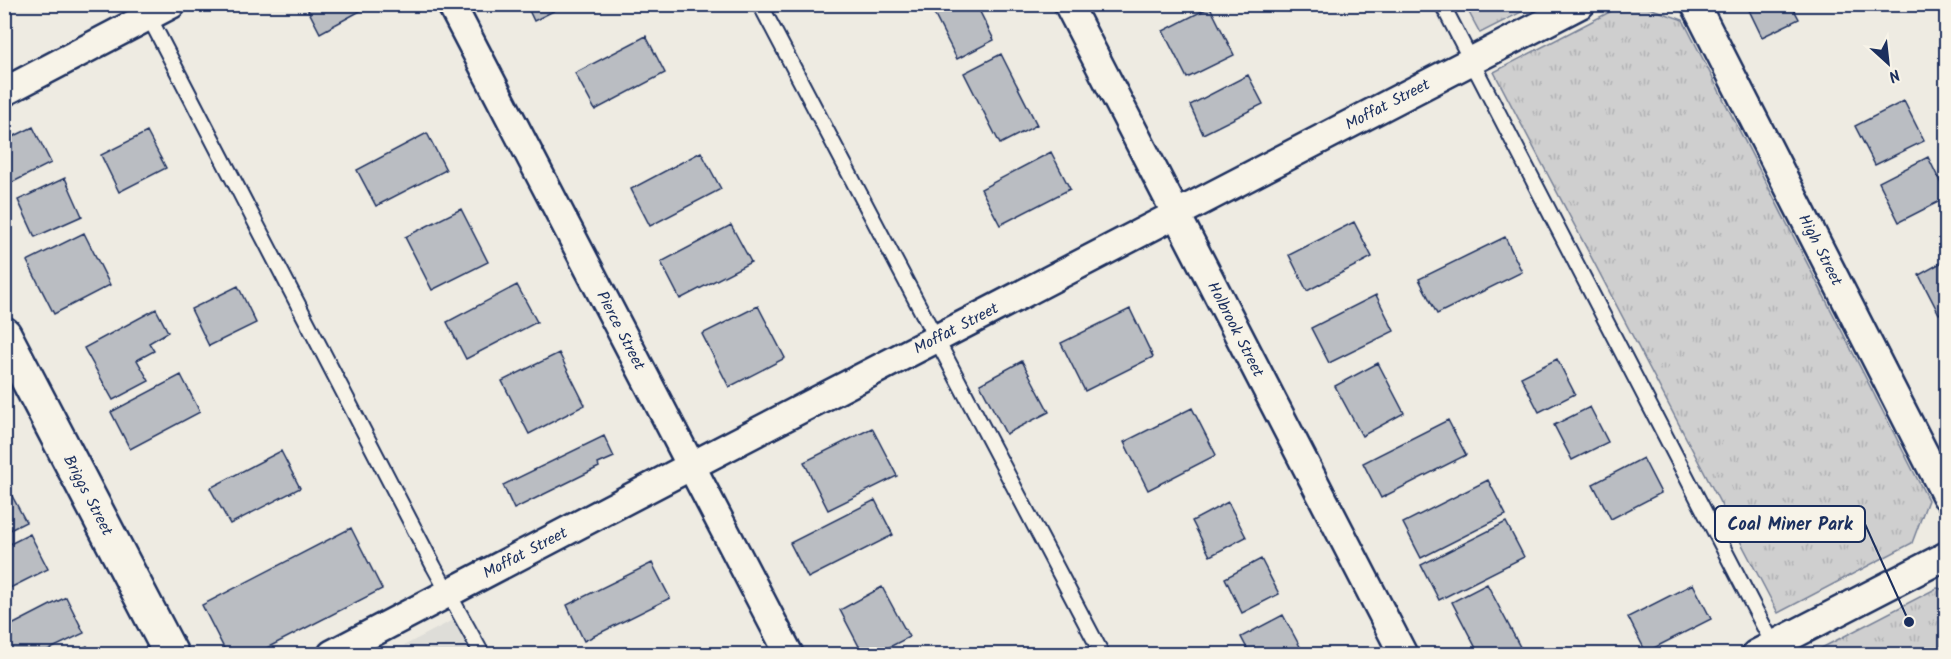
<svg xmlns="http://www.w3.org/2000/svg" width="1951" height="659" viewBox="0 0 1951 659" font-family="Kalam,sans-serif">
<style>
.built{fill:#deddd8}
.grass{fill:url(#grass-tufts);stroke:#757f96;stroke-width:1.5}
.building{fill:#babdc2;stroke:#1b2f5e;stroke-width:1.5}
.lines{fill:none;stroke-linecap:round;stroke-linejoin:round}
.lane-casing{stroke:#1b2f5e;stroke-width:18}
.street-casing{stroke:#1b2f5e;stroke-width:32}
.secondary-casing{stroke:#1b2f5e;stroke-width:38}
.lane{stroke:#f7f3e8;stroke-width:14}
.street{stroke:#f7f3e8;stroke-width:27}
.secondary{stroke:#f7f3e8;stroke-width:33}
.labels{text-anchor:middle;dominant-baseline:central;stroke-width:4.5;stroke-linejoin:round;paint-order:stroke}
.street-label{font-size:16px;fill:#1b2f5e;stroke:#f7f3e8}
.leader{fill:none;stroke:#1b2f5e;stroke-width:2}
.callout-dot{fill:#1b2f5e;stroke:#f7f3e8;stroke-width:2}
.callout{fill:#f7f3e8;stroke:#1b2f5e;stroke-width:2}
.callout-label{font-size:18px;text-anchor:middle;font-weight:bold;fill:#1b2f5e}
</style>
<defs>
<pattern id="grass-tufts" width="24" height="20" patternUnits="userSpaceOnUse" patternTransform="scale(1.5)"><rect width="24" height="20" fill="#cfcfcf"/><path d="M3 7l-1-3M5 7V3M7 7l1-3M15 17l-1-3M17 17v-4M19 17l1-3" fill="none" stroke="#b1b2b4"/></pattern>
</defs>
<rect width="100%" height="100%" fill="#eeebe2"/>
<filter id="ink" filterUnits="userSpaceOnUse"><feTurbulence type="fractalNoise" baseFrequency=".0167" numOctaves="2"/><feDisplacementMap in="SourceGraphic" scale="12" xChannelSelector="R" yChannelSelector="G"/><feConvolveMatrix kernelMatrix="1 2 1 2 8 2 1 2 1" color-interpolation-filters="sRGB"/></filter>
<g filter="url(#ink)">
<path class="built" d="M 455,619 L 474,654 L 388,654 Z"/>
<path class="grass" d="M 1465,5 L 1535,5 L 1480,33 Z
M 1623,5 L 1641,5 L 1683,20 L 1928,500 L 1912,543 L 1778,613 L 1494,72 Z
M 1937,588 L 1946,590 L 1946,654 L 1810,654 Z"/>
<path class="building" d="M 305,4 L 373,4 L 320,33 Z
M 526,4 L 567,4 L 534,21 Z
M 929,4 L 976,4 L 994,40 L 957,59 Z
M 1746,4 L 1791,4 L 1799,19 L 1762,37 Z
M 1210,7 L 1234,55 L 1187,78 L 1163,31 Z
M 646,36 L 665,73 L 595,110 L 575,73 Z
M 1001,54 L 1037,125 L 1000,144 L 964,73 Z
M 1248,75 L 1263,104 L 1203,134 L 1190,105 Z
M 1904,101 L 1924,141 L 1875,165 L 1855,126 Z
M 33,127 L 51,163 L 5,186 L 4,141 Z
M 147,132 L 166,168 L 119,192 L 101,155 Z
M 427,133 L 446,170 L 376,206 L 357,170 Z
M 701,152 L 721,189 L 650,226 L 631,189 Z
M 1051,152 L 1070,189 L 1000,225 L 981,189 Z
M 1928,157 L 1946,194 L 1946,198 L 1899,222 L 1879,182 Z
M 65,178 L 82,216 L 35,237 L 18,200 Z
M 461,209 L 488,262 L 432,290 L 405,237 Z
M 1354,222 L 1372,257 L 1307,291 L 1289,255 Z
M 731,225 L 751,262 L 680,299 L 661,262 Z
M 84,233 L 110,285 L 54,314 L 27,261 Z
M 1505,237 L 1522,272 L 1437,314 L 1419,279 Z
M 1946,260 L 1946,310 L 1939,314 L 1919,275 Z
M 517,285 L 537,322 L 466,359 L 447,322 Z
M 238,286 L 256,323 L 209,346 L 191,309 Z
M 1376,295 L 1394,331 L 1329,363 L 1311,328 Z
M 758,306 L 785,358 L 729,387 L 702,334 Z
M 156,309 L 168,332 L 149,343 L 154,351 L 137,360 L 149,381 L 113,400 L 84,348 Z
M 1130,309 L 1153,357 L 1085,391 L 1061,343 Z
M 559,353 L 585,405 L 529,434 L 502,381 Z
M 1557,359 L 1575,394 L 1539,412 L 1521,377 Z
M 1022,361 L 1049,412 L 1006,434 L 980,384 Z
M 1378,363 L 1404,413 L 1362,436 L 1335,386 Z
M 181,375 L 200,412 L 130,449 L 111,412 Z
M 1590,407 L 1608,442 L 1572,460 L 1554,425 Z
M 1192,408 L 1216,455 L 1148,490 L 1124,442 Z
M 1448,420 L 1466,455 L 1381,498 L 1363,463 Z
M 872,428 L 897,476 L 828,510 L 804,462 Z
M 604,436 L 614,457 L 598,464 L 599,467 L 514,509 L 503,485 Z
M 281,451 L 300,488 L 230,524 L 210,488 Z
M 1643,458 L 1661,493 L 1611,519 L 1593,484 Z
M 1488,480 L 1506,515 L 1421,558 L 1403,523 Z
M 11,494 L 26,522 L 4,533 L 4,497 Z
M 875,500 L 893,535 L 808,578 L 790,543 Z
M 1228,502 L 1246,537 L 1210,556 L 1192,521 Z
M 1506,522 L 1524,557 L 1439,600 L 1421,565 Z
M 351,528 L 382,589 L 255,654 L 227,654 L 202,605 Z
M 30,534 L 48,569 L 4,591 L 4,547 Z
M 1261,559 L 1279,594 L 1242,613 L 1225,578 Z
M 652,563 L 670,598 L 584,641 L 567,605 Z
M 1487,584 L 1520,647 L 1507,654 L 1479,654 L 1452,602 Z
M 1693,584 L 1711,619 L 1646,652 L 1628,617 Z
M 882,587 L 909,637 L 876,654 L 863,654 L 840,610 Z
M 66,597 L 84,633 L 40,654 L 6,654 L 4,629 Z
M 1283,615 L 1304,654 L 1250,654 L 1241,637 Z
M 87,646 L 92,654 L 70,654 Z"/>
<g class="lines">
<g class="lane-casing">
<path id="lane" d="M 760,4 L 1102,654
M 1442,4 L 1776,650
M 147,13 L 434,567 L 482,654"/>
</g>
<g class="street-casing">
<g id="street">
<path id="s1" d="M 451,4 L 789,654"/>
<path id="s2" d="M 1068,4 L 1403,654"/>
<path id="s3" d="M 1695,4 L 1946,496"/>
<path d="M 4,92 L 172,4"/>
<path id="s4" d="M 332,654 L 691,466 L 1581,4"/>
<path d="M 1756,654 L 1946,556"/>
</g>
</g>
<g class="secondary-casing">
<g id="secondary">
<path id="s5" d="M 4,334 L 171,654"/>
</g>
</g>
<use href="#lane" class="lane"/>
<use href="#street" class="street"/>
<use href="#secondary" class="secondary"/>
</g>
</g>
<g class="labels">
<g class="street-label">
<text stroke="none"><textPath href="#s4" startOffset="1190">Moffat Street</textPath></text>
<text stroke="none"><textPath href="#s3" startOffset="276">High Street</textPath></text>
<text stroke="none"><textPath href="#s4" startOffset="704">Moffat Street</textPath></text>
<text stroke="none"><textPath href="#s2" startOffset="366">Holbrook Street</textPath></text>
<text stroke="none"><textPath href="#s1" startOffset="368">Pierce Street</textPath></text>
<text stroke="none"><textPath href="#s5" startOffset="182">Briggs Street</textPath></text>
<text stroke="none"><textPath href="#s4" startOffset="218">Moffat Street</textPath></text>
</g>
</g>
<path class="leader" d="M1909 622L1865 524"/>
<circle class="callout-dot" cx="1909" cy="622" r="6"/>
<rect class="callout" x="1715" y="506" width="150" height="36" rx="6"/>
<g class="callout-label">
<text x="1790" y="530">Coal Miner Park</text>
</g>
<rect width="1951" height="659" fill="none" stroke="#f7f3e8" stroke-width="24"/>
<rect x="12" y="12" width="1927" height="635" fill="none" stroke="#1b2f5e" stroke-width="2" filter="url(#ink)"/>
<g transform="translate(1888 63) rotate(153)" stroke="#f7f3e8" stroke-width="4.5" paint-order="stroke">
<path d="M0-4.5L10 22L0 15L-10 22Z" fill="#1b2f5e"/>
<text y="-9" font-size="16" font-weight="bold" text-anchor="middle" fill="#1b2f5e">N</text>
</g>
</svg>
